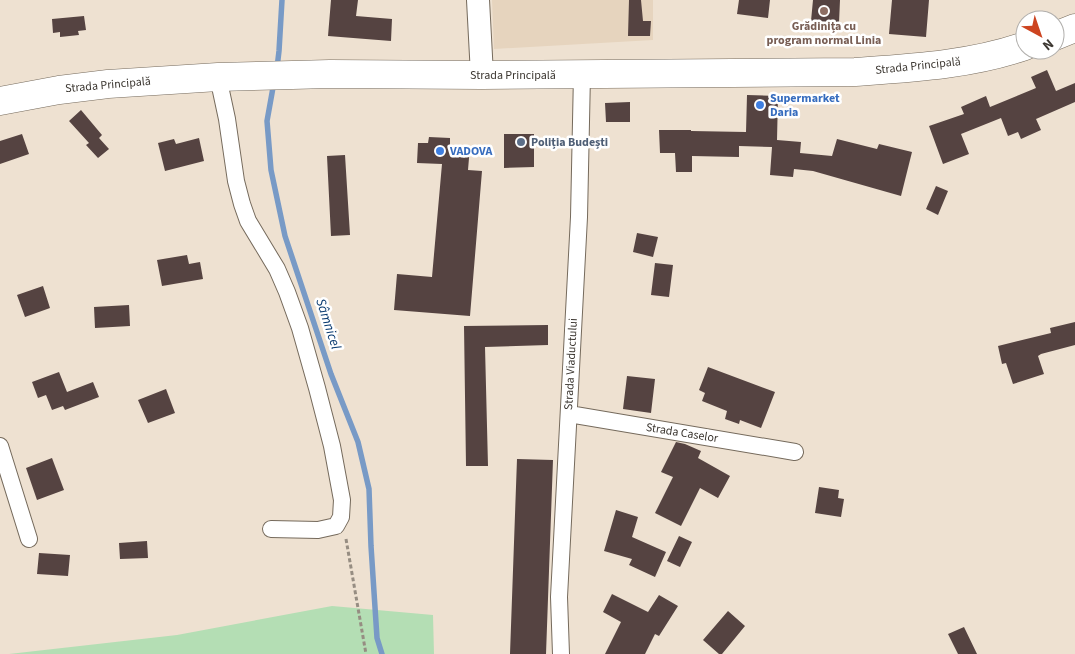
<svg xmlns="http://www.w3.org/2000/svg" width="1075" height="654" viewBox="0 0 1075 654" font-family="'Source Sans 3',sans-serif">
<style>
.built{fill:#e6d4be}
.green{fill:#b4deb4}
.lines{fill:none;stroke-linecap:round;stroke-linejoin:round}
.stream{stroke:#789ac6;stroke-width:5.5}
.building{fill:#554341}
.street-casing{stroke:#756a5c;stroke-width:18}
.secondary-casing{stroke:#756a5c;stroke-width:24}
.highway-casing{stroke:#756a5c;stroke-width:29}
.path{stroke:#968d82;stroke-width:3;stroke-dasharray:4 2.5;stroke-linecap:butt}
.street{stroke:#fff;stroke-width:16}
.secondary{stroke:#fff;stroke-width:22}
.highway{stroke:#fff;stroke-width:28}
.education-dot{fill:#8d6e63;stroke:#fff;stroke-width:2}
.shop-dot{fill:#3f7fe0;stroke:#fff;stroke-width:2}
.service-dot{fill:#5c6f8a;stroke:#fff;stroke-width:2}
.labels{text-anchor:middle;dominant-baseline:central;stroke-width:5;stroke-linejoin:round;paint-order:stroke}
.education-label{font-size:12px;font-weight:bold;fill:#785e54;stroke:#fff}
.street-label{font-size:12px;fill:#3b3630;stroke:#fff}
.shop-label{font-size:12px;font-weight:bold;fill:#366cbe;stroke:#fff;text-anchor:start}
.service-label{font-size:12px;font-weight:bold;fill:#4e5e75;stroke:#fff;text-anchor:start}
.water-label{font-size:14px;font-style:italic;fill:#093a70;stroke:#fff}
</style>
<rect width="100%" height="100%" fill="#eee1d1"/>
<path class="built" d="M 492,0 L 653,0 L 653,40 L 494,49 Z"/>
<path class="green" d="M 332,606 L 433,615 L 434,654 L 9,654 L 177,635 Z"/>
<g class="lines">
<path class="stream" d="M 277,68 L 279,51 L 282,0
M 274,82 L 267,121 L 271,170 L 285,236 L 331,374 L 358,442 L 369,489 L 371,546 L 377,638 L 382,654"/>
</g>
<path class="building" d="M 331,0 L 358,0 L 356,16 L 392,19 L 391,41 L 328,36 Z
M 629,0 L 641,0 L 643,21 L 651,21 L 650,36 L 628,36 Z
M 739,0 L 770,0 L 768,18 L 737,14 Z
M 813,0 L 840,0 L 839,23 L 811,21 Z
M 892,0 L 929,0 L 926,37 L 889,34 Z
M 84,16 L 86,30 L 78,31 L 79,35 L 60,37 L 60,32 L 53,33 L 52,19 Z
M 1047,70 L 1056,91 L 1075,83 L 1075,102 L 1036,119 L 1041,130 L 1021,139 L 1018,132 L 1008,136 L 1001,118 L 961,134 L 969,154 L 943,164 L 929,126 L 964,114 L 961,107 L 986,96 L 990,107 L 1036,88 L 1031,77 Z
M 747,95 L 778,96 L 777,140 L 801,142 L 800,153 L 832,156 L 837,139 L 877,149 L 879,144 L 912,152 L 901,196 L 813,171 L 794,169 L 793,177 L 770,175 L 772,147 L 739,146 L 739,157 L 692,156 L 692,172 L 676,172 L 675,153 L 660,153 L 659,130 L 691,130 L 691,131 L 746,132 Z
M 630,102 L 630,122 L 606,122 L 605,103 Z
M 81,110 L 102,135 L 99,138 L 109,149 L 98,158 L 86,145 L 89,143 L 69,121 Z
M 22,134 L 29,154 L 0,164 L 0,141 Z
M 504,134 L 534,134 L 534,167 L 504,168 Z
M 429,137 L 450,138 L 450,145 L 470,146 L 468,170 L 482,171 L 470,316 L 394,310 L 397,274 L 432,277 L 442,164 L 417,163 L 418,143 L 428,143 Z
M 199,138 L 204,161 L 165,171 L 158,143 L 174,139 L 176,144 Z
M 345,155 L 350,235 L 331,236 L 327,156 Z
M 936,186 L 948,191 L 938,215 L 926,209 Z
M 637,233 L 658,237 L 653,257 L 633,252 Z
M 187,255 L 189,264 L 200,262 L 203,279 L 162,286 L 157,260 Z
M 655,263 L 673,265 L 669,297 L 651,295 Z
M 43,286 L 50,308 L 25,317 L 17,295 Z
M 129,305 L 130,326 L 95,328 L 94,307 Z
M 1075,322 L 1075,345 L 1041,354 L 1038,356 L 1044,374 L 1013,384 L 1006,363 L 1002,364 L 998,346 L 1051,333 L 1050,328 Z
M 548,325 L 548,345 L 485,347 L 488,466 L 466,466 L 464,326 Z
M 708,367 L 775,392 L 761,428 L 740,420 L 739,424 L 725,419 L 727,411 L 702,401 L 705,393 L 699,390 Z
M 59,372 L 67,392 L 93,382 L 99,397 L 65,410 L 63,406 L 52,410 L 46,395 L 38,398 L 32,382 Z
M 627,376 L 655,379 L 651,413 L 623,409 Z
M 166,389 L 175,413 L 148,423 L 138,400 Z
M 676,442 L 685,444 L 701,451 L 698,458 L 730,476 L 718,498 L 700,488 L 681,526 L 655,513 L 673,477 L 661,472 Z
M 52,458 L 64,490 L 37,500 L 26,468 Z
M 517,459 L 553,460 L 546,654 L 510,654 Z
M 819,487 L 839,490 L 838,498 L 844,499 L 841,517 L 815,513 Z
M 616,510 L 638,517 L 632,537 L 666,552 L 655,577 L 629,565 L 632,559 L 604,551 Z
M 679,536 L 692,542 L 680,567 L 667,561 Z
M 147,541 L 148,558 L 120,559 L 119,543 Z
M 39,553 L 70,555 L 68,576 L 37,574 Z
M 612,594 L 648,612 L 659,595 L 678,606 L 659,636 L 655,634 L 645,654 L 605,654 L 621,622 L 603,612 Z
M 728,611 L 745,626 L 722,654 L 719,654 L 703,640 Z
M 964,627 L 977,654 L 958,654 L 948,634 Z"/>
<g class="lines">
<g class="street-casing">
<path id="street" d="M 218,77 L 227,119 L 236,181 L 242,204 L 248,221 L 277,269 L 287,292 L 300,328 L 317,388 L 332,446 L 342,500 L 341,517 L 336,526 L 318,530 L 271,529
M 569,414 L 795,452
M 0,446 L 29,539
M 561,654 L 559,597 L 579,217 L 582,74"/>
</g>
<g class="secondary-casing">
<path id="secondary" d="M 478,0 L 482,75"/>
</g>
<g class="highway-casing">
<path id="highway" d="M 1055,36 L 1075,28
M 0,101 L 59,90 L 108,84 L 218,77 L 330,74 L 482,75 L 855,72 C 912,68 970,65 1025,46"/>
</g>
<path class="path" d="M 346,539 L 366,654"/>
<use href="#street" class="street"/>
<use href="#secondary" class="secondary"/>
<use href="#highway" class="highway"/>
</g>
<circle class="education-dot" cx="824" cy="11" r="5"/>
<g class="shop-dot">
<circle cx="760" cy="105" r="5"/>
<circle cx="440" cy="151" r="5"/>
</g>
<circle class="service-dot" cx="521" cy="142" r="5"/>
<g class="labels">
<g class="education-label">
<text x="824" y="26">Grădinița cu<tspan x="824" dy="14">program normal Linia</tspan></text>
</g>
<g class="street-label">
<text transform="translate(918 66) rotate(-6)">Strada Principală</text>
<text x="513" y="75">Strada Principală</text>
<text transform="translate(108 85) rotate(-5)">Strada Principală</text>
<text transform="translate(571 364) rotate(-87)">Strada Viaductului</text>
<text transform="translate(682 433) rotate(9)">Strada Caselor</text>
</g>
<g class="shop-label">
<text x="770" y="98">Supermarket<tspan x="770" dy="14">Daria</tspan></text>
<text x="450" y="151">VADOVA</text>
</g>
<g class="service-label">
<text x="531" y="142">Poliția Budești</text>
</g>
<g class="water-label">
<text transform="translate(328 324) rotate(72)">Sâmnicel</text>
</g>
</g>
<g transform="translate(1040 35) rotate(140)"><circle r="24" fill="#ffffff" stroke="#b1afac"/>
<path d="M0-4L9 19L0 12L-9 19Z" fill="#cd4420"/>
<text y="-8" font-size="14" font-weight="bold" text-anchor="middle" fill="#3b3630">N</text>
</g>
</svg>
